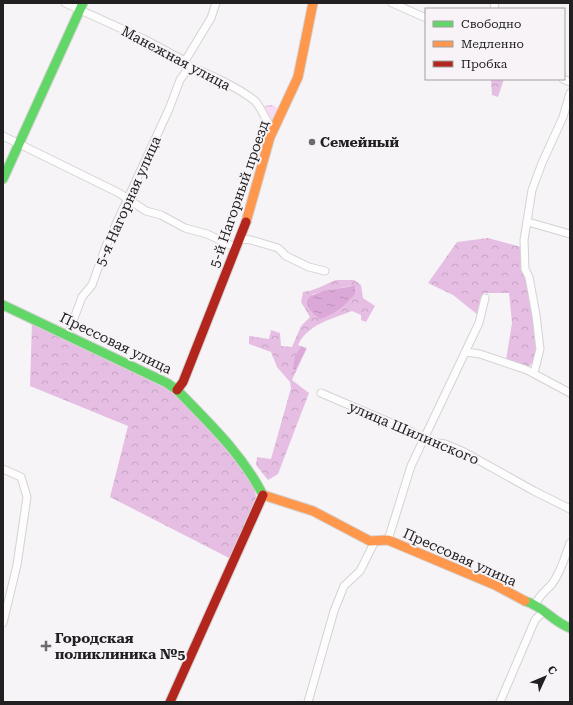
<svg xmlns="http://www.w3.org/2000/svg" width="573" height="705" viewBox="0 0 573 705" font-family="'Roboto Serif',serif">
<style>
.grass{fill:url(#grass-tufts)}
.forest{fill:url(#forest-crowns);fill-rule:evenodd}
.water{fill:url(#water-ripples)}
.lines{fill:none;stroke-linecap:round;stroke-linejoin:round}
.street-casing{stroke:#d4d2d3;stroke-width:9}
.fast-casing{stroke:#d4d2d3;stroke-width:11}
.slow-casing{stroke:#d4d2d3;stroke-width:11}
.jam-casing{stroke:#d4d2d3;stroke-width:11}
.street{stroke:#fefdfe;stroke-width:7}
.fast{stroke:#63d668;stroke-width:9}
.slow{stroke:#ff974d;stroke-width:9}
.jam{stroke:#b3261e;stroke-width:9}
.poi-dot{fill:#6c6a6c;stroke:#f7f3f7;stroke-width:1.5}
.labels{text-anchor:middle;dominant-baseline:central;stroke-width:4;stroke-linejoin:round;paint-order:stroke}
.street-label{font-size:14px;fill:#222021;stroke:#f7f3f7}
.poi-label{font-size:14px;font-weight:bold;fill:#222021;stroke:#f7f3f7;text-anchor:start}
</style>
<defs>
<pattern id="grass-tufts" width="24" height="20" patternUnits="userSpaceOnUse"><rect width="24" height="20" fill="#f7dbf5"/><path d="M3 7l-1-3M5 7V3M7 7l1-3M15 17l-1-3M17 17v-4M19 17l1-3" fill="none" stroke="#d3bcd2"/></pattern>
<pattern id="forest-crowns" width="20" height="18" patternUnits="userSpaceOnUse"><rect width="20" height="18" fill="#e6bee4"/><path d="M2 6a3 3 0 1 1 6 0M12 15a3 3 0 1 1 6 0" fill="none" stroke="#c5a3c3"/></pattern>
<pattern id="water-ripples" width="26" height="14" patternUnits="userSpaceOnUse"><rect width="26" height="14" fill="#dba8d8"/><path d="M2 4q2-2 4 0t4 0M15 11q2-2 4 0t4 0" fill="none" stroke="#bc90b9"/></pattern>
</defs>
<rect width="100%" height="100%" fill="#f6f4f6"/>
<path class="grass" d="M 268,105 L 274,105 L 279,110 L 272,124 L 264,106 Z"/>
<path class="forest" d="M 491,79 L 504,79 L 498,97 L 492,95 Z
M 488,238 L 521,247 C 521,254 521,261 523,268 C 523,272 526,276 527,280 C 531,296 545,358 528,367 L 506,360 L 512,323 L 509,293 L 483,293 L 478,315 L 453,295 L 428,283 L 457,242 Z
M 336,280 L 354,280 L 361,285 L 363,298 L 375,306 L 366,322 L 361,320 L 361,315 L 352,311 C 332,319 308,324 298,345 L 307,348 L 292,380 L 309,393 L 278,474 L 268,480 L 256,465 L 257,457 L 271,459 L 291,388 L 290,382 L 277,367 L 271,352 L 249,344 L 249,336 L 269,339 L 271,330 L 280,333 L 281,346 L 292,347 L 301,326 L 310,317 L 301,302 L 303,292 C 315,291 325,284 336,280 ZM 355,285 L 307,305 L 313,294 Z
M 32,322 L 163,385 C 187,404 243,459 254,487 C 256,493 256,498 256,505 L 231,559 L 110,497 L 128,426 L 30,386 Z"/>
<path class="water" d="M 355,285 L 355,294 C 344,307 335,314 320,319 C 282,290 338,291 355,285 Z
M 301,347 L 306,349 L 295,370 L 293,368 L 295,356 Z"/>
<g class="lines">
<g class="street-casing">
<path id="street" d="M 65,3 L 144,39 L 185,61 L 189,67 C 205,71 242,90 255,101 C 263,109 265,123 274,129
M 392,3 L 426,18
M 494,3 L 495,9
M 185,61 L 211,18 L 216,3
M 563,79 L 570,82
M 3,136 L 119,193 L 146,211 L 161,215 L 185,228 L 207,234 L 237,248
M 528,222 L 570,234
M 240,239 L 251,240 L 278,248 L 286,256 L 309,267 L 325,271
M 68,334 L 82,297 L 92,285 L 106,246 L 169,109 L 180,80 L 189,67
M 466,352 L 480,354 L 527,370 L 570,393
M 534,373 L 540,349 L 536,315 L 529,277 L 525,269 L 524,240 L 532,190 L 542,163 L 563,117 L 570,93
M 321,393 L 410,431 L 431,442 L 445,444 L 464,452 L 534,491 L 570,509
M 3,469 L 21,477 L 27,497 L 17,565 L 3,623
M 388,540 L 411,466 L 479,323 L 485,298
M 536,604 C 538,596 546,591 552,584 C 561,572 565,557 570,543
M 308,702 L 334,611 L 344,586 L 360,571 L 375,541
M 500,702 L 535,620 L 543,612"/>
</g>
<g class="fast-casing">
<path id="fast" d="M 3,179 L 83,3
M 3,305 L 167,383 L 177,390 C 209,423 242,454 263,495
M 525,601 C 543,606 553,622 570,628"/>
</g>
<g class="slow-casing">
<path id="slow" d="M 246,222 L 270,137 L 298,77 L 313,3
M 263,495 L 313,511 L 370,541 L 388,540 L 495,585 L 525,601"/>
</g>
<g class="jam-casing">
<path id="jam" d="M 177,390 L 183,382 L 246,222
M 170,702 L 263,495"/>
</g>
<use href="#street" class="street"/>
<use href="#fast" class="fast"/>
<use href="#slow" class="slow"/>
<use href="#jam" class="jam"/>
</g>
<g class="poi-dot">
<circle cx="312" cy="142" r="4"/>
<path d="M44 640h4v4h4v4h-4v4h-4v-4h-4v-4h4z"/>
</g>
<g class="labels">
<g class="street-label">
<text transform="translate(176 58) rotate(28)">Манежная улица</text>
<text transform="translate(239 194) rotate(-71)">5-й Нагорный проезд</text>
<text transform="translate(128 201) rotate(-66)">5-я Нагорная улица</text>
<text transform="translate(116 343) rotate(26)">Прессовая улица</text>
<text transform="translate(414 433) rotate(23)">улица Шилинского</text>
<text transform="translate(460 557) rotate(24)">Прессовая улица</text>
</g>
<g class="poi-label">
<text x="320" y="142">Семейный</text>
<text x="55" y="638">Городская<tspan x="55" dy="16">поликлиника №5</tspan></text>
</g>
</g>
<rect width="573" height="705" fill="none" stroke="#222021" stroke-width="8"/>
<rect x="425" y="8" width="140" height="72" fill="#f7f3f7" stroke="#a29fa1"/>
<rect x="433" y="21" width="20" height="6" fill="#63d668" stroke="#a29fa1"/>
<text x="461" y="28" font-size="12" fill="#222021">Свободно</text>
<rect x="433" y="41" width="20" height="6" fill="#ff974d" stroke="#a29fa1"/>
<text x="461" y="48" font-size="12" fill="#222021">Медленно</text>
<rect x="433" y="61" width="20" height="6" fill="#b3261e" stroke="#a29fa1"/>
<text x="461" y="68" font-size="12" fill="#222021">Пробка</text>
<g transform="translate(545 677) rotate(46)" stroke="#f7f3f7" stroke-width="3" paint-order="stroke">
<path d="M0-3L7 15L0 10L-7 15Z" fill="#222021"/>
<text y="-6" font-size="11" font-weight="bold" text-anchor="middle" fill="#222021">С</text>
</g>
</svg>
